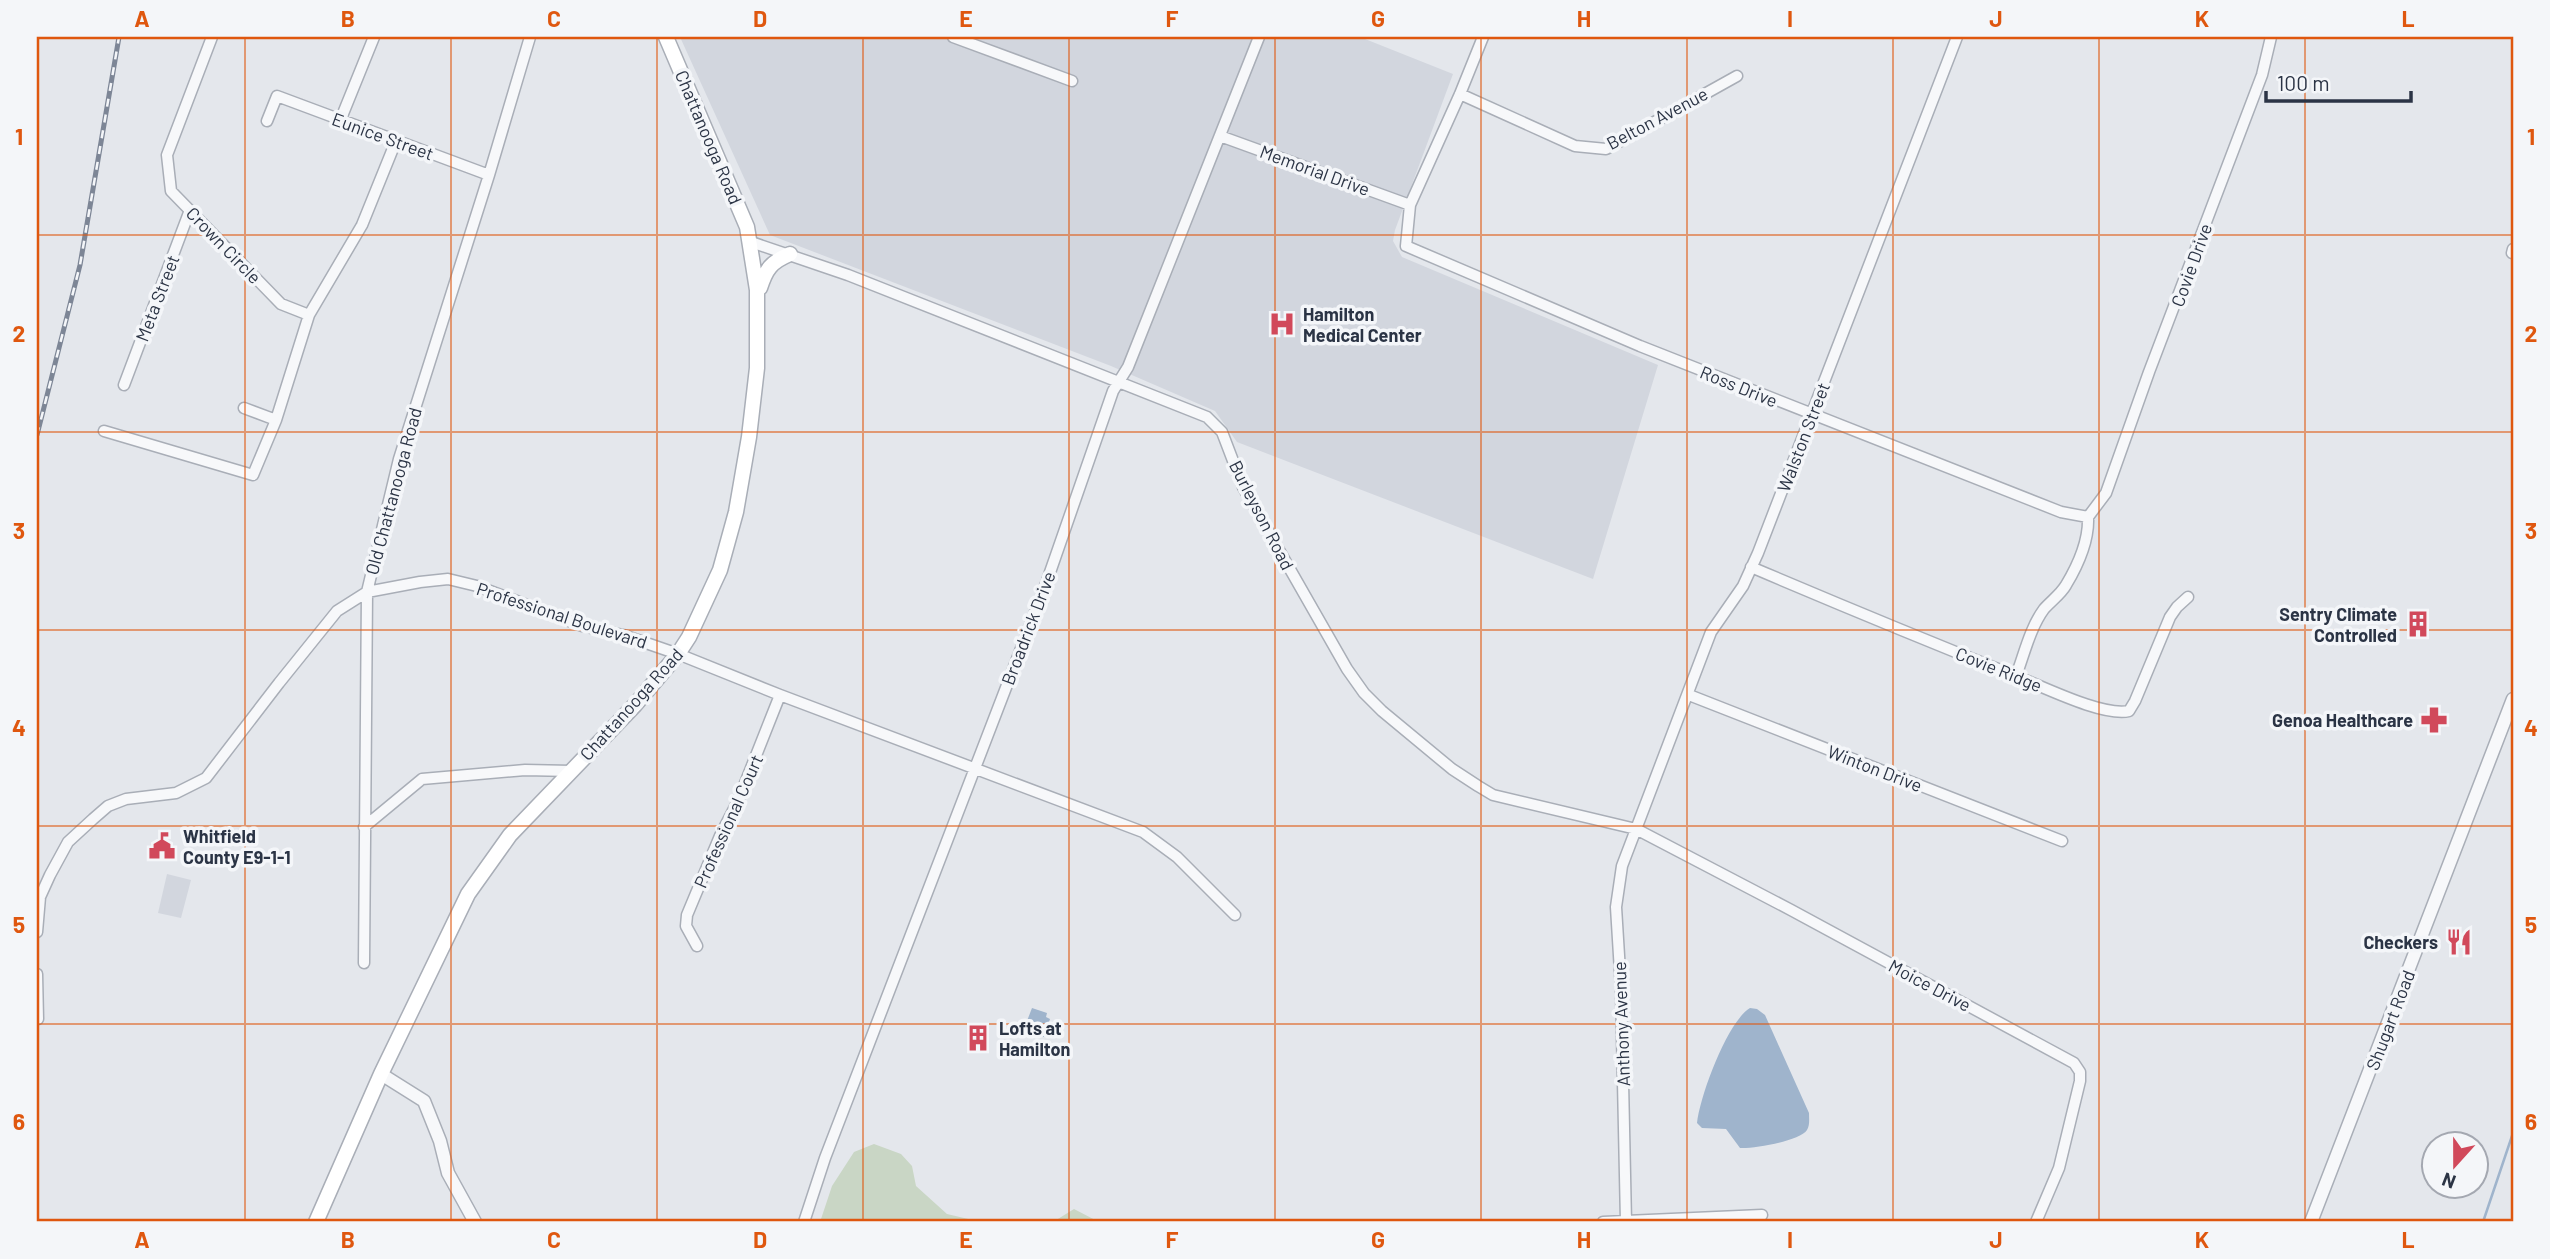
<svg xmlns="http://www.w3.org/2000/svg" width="2550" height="1259" viewBox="0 0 2550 1259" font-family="Barlow,sans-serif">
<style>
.built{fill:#d2d6de}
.green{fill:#c9d6c5}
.water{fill:#9fb4cc}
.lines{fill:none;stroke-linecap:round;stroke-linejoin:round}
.stream{stroke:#9fb4cc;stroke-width:2.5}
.minor-casing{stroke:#a9aeb7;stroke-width:13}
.tertiary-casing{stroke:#a9aeb7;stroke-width:15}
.secondary-casing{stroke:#a9aeb7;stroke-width:17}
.minor{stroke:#f7f8fa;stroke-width:10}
.tertiary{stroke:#f7f8fa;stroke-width:12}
.secondary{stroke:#fff;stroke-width:14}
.rail-casing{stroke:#7d8696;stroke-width:5}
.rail{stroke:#f4f6f9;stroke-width:2.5;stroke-dasharray:8;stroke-linecap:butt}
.grid{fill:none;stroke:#df570f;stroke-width:2;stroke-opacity:0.55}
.labels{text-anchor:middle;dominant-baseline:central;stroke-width:7;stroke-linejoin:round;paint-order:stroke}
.street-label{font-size:18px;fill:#2b3445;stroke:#f4f6f9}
.poi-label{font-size:18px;font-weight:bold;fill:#2b3445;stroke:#f4f6f9;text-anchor:start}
.neatline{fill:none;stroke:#df570f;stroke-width:2.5}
.grid-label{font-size:23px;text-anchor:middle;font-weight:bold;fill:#df570f}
</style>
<rect width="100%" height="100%" fill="#e4e7ec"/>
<path class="built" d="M 680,37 L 1360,37 L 1453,74 L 1395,230 L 1393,241 L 1402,257 L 1658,365 L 1593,579 L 1237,442 L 1215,411 L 1111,366 L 770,235 Z
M 167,874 L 191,880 L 181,918 L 158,913 Z"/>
<path class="green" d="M 874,1144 L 901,1154 L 912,1166 L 916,1186 L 947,1214 L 981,1222 L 820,1222 L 832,1186 L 854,1152 Z
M 1074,1209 L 1099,1222 L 1053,1222 Z"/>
<path class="water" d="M 1032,1008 L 1047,1013 L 1046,1017 L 1050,1019 L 1044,1037 L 1025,1035 L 1031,1023 L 1027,1021 Z
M 1750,1008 L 1757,1009 L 1765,1015 L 1809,1113 C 1809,1119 1810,1125 1807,1130 C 1800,1141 1753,1149 1740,1148 L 1726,1129 L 1702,1128 L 1697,1123 C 1700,1096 1727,1022 1750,1008 Z"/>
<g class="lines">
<path class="stream" d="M 2483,1222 L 2513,1133"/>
<g class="minor-casing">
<path id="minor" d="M 212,37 L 167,155 L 171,191 L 281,304 L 309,315
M 953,37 L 1072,81
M 1483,37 L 1460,94 L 1410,205 L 1406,246 L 1640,346 L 2061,512 L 2088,517 L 2106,493 L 2149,372 L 2262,75 L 2271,37
M 1460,94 L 1575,146 L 1606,149 L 1737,76
M 267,121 L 277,96 L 489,175
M 340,121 L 374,37
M 1220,136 L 1410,205
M 751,242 L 848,275 L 1207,417 L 1222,432 L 1243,487 L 1347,669 L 1364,693 L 1382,711 L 1452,769 L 1478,786 L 1493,795 L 1636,829 L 1791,910 L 2074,1063 L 2080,1072 L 2080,1081 L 2059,1168 L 2036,1222
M 2512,253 L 2513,249
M 124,385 L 190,210
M 244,408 L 276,420
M 104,431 L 253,475 L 276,420 L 309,315 L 362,225 L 396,141
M 1751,567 C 1838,604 1925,640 2013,675 C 2040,685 2102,717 2129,711 L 2135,701 L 2170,617 L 2177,607 L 2188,597
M 2016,676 C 2024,655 2030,628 2044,609 C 2051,601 2061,594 2066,585 C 2078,565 2089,539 2088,517
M 1689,695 L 2062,841
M 364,827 L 422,779 L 525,770 L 572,771
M 37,932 L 40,897 L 50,875 L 68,842 L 93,819 L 108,806 L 126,799 L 176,793 L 206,778 L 279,683 L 337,611 L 367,592 L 420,582 L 448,579 L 477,586 L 582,626 L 623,635 L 678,654 L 780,695 L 1143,832 L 1177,857 L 1235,915
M 697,946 L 686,926 L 687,915 L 720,836 L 738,801 L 780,695
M 364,963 L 367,592 L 399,459 L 489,175 L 530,37
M 37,974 L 38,1019
M 804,1222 L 825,1158 L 1047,581 L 1113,391 L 1128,367 L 1259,37
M 1603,1222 L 1762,1215
M 1626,1222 L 1621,988 L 1616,907 L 1622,866 L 1711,632 L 1743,586 L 1758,553 L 1957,37"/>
</g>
<g class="tertiary-casing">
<path id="tertiary" d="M 381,1074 L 424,1101 L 440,1141 L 448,1173 L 475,1222
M 2311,1222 L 2513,699"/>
</g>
<g class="secondary-casing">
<path id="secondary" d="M 760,288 C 766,269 771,262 790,254
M 316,1222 L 381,1074 L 468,894 L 510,835 L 635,705 L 678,654 L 689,637 L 720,570 L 736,512 L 749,437 L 757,368 L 757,290 L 747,227 L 666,37"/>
</g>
<use href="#minor" class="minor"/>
<use href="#tertiary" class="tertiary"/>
<use href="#secondary" class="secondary"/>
<g class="rail-casing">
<path id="rail" d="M 37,435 L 80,265 L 119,37"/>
</g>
<use href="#rail" class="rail"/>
</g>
<path class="grid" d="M 245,37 L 245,1222M 451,37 L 451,1222M 657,37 L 657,1222M 863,37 L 863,1222M 1069,37 L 1069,1222M 1275,37 L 1275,1222M 1481,37 L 1481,1222M 1687,37 L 1687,1222M 1893,37 L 1893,1222M 2099,37 L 2099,1222M 2305,37 L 2305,1222M 37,235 L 2513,235M 37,432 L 2513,432M 37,630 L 2513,630M 37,826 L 2513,826M 37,1024 L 2513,1024"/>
<defs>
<g id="hospital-bare" transform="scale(2.1)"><path d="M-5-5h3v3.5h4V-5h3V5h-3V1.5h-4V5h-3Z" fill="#d1495b" stroke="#f4f6f9" stroke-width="2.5" paint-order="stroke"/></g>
<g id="building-bare" transform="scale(2.1)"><path d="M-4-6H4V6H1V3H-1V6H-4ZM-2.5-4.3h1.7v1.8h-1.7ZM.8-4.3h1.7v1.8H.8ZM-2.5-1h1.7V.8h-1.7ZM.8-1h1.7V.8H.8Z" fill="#d1495b" stroke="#f4f6f9" stroke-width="2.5" paint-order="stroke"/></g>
<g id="pharmacy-bare" transform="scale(2.1)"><path d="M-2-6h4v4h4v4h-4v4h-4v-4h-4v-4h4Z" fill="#d1495b" stroke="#f4f6f9" stroke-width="2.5" paint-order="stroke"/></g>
<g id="civic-bare" transform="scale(2.1)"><path d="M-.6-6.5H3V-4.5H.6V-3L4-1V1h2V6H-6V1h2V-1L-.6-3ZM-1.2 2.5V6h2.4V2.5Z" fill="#d1495b" stroke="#f4f6f9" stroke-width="2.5" paint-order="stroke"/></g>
<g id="restaurant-bare" transform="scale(2.1)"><path d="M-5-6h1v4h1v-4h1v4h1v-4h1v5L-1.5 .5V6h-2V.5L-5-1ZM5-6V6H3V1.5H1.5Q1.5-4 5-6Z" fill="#d1495b" stroke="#f4f6f9" stroke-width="2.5" paint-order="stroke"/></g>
</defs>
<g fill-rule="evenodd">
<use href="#hospital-bare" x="1282" y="324"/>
<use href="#building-bare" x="2418" y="624"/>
<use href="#pharmacy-bare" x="2434" y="720"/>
<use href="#civic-bare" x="162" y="846"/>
<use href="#restaurant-bare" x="2459" y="942"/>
<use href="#building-bare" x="978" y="1038"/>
</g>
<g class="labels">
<g class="street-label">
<text transform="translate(1657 118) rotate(-28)">Belton Avenue</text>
<text transform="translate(383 136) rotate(20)">Eunice Street</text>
<text transform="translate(709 137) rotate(67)">Chattanooga Road</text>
<text transform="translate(1315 170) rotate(20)">Memorial Drive</text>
<text transform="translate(224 245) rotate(46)">Crown Circle</text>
<text transform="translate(2191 265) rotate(-70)">Covie Drive</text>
<text transform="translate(157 298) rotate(-69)">Meta Street</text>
<text transform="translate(1739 386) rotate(22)">Ross Drive</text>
<text transform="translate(1803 437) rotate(-69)">Walston Street</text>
<text transform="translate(393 491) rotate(-75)">Old Chattanooga Road</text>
<text transform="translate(1262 515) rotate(63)">Burleyson Road</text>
<text transform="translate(562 615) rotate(18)">Professional Boulevard</text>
<text transform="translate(1028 628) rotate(-69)">Broadrick Drive</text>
<text transform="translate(1999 669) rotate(22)">Covie Ridge</text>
<text transform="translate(631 704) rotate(-48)">Chattanooga Road</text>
<text transform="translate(1875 768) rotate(21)">Winton Drive</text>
<text transform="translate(728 821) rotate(-66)">Professional Court</text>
<text transform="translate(1930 985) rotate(28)">Moice Drive</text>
<text transform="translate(2390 1020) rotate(-69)">Shugart Road</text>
<text transform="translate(1621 1024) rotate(-92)">Anthony Avenue</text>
</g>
<g class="poi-label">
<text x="1303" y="314">Hamilton<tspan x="1303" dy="21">Medical Center</tspan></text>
<text x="2397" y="614" text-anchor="end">Sentry Climate<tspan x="2397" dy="21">Controlled</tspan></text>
<text x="2413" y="720" text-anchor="end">Genoa Healthcare</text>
<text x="183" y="836">Whitfield<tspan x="183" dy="21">County E9-1-1</tspan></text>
<text x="2438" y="942" text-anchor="end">Checkers</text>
<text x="999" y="1028">Lofts at<tspan x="999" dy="21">Hamilton</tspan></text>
</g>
</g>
<rect width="2550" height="1259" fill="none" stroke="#f4f6f9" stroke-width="77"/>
<g transform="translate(2455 1165) rotate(201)"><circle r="33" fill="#f4f6f9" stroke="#a4a8b1" stroke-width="2"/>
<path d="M0-5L12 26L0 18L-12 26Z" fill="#d1495b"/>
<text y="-10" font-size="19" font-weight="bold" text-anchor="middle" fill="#2b3445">N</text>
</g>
<path d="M2266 91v10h145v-10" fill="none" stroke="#2b3445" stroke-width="3.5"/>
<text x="2277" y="91" font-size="21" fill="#2b3445" stroke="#f4f6f9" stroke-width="5" paint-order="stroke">100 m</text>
<rect x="38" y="38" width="2474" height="1182" class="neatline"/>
<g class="grid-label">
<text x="142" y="27">A</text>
<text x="348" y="27">B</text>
<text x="554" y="27">C</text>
<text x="760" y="27">D</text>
<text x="966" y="27">E</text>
<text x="1172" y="27">F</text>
<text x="1378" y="27">G</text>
<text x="1584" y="27">H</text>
<text x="1790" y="27">I</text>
<text x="1996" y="27">J</text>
<text x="2202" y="27">K</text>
<text x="2408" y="27">L</text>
<text x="19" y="145">1</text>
<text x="2531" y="145">1</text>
<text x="19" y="342">2</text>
<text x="2531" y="342">2</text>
<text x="19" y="539">3</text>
<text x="2531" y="539">3</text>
<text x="19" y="736">4</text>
<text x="2531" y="736">4</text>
<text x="19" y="933">5</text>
<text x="2531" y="933">5</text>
<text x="19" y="1130">6</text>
<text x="2531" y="1130">6</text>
<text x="142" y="1248">A</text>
<text x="348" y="1248">B</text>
<text x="554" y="1248">C</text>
<text x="760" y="1248">D</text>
<text x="966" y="1248">E</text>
<text x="1172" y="1248">F</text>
<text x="1378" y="1248">G</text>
<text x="1584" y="1248">H</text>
<text x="1790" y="1248">I</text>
<text x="1996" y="1248">J</text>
<text x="2202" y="1248">K</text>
<text x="2408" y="1248">L</text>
</g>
</svg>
